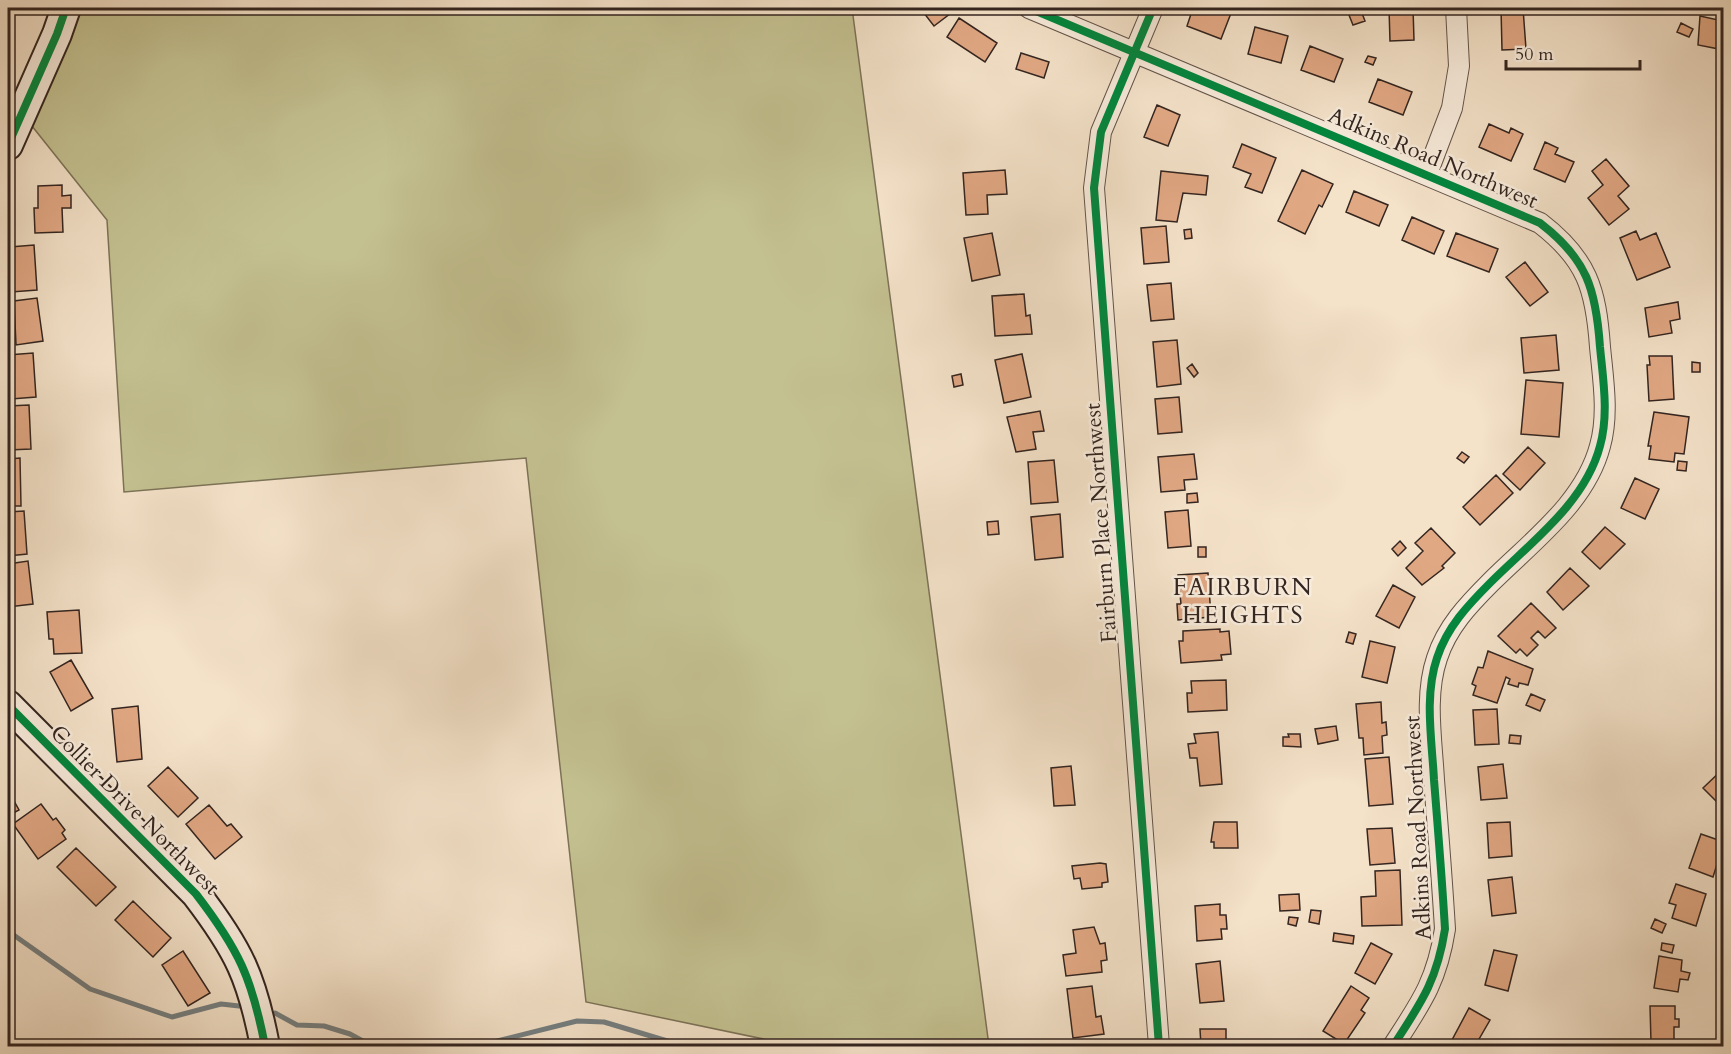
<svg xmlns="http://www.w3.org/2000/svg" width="1731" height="1054" viewBox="0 0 1731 1054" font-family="Cardo,serif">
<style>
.green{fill:#c4c191;stroke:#7c7358;stroke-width:1.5}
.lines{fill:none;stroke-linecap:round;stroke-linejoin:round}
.stream{stroke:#757f81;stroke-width:5}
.building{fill:#e1a884;stroke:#332520;stroke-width:1.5}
.street-casing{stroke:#63544a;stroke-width:22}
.secondary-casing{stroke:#332520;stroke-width:32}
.street{stroke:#f8ecdc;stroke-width:20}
.secondary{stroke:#f8ecdc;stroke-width:28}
.cycleway-casing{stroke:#f8ecdc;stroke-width:11}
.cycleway{stroke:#00873e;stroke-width:8}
.labels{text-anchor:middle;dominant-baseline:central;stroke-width:5;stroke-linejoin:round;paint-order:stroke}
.street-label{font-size:22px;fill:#332520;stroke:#f8ecdc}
.neighbourhood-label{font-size:24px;letter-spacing:1.5px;fill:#332520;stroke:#f8ecdc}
</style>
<rect width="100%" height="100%" fill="#f4e2c9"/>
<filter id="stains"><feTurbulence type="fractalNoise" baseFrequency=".00333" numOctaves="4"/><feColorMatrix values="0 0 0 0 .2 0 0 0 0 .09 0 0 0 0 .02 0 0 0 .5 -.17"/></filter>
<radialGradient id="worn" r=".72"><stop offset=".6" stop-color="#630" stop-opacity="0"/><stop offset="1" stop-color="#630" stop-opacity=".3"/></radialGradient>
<path class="green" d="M 52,8 L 852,8 L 989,1046 L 797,1046 L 586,1002 L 526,458 L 124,492 L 107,220 L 16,106 Z"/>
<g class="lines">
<path class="stream" d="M 8,931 L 90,989 L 172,1017 L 221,1004 L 248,1007
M 275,1013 L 297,1025 L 324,1026 L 350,1034 L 372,1046
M 489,1043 L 577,1021 L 604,1022 L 684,1046"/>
</g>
<path class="building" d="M 920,8 L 952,8 L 955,10 L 934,26 Z
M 1193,8 L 1214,11 L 1215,8 L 1233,8 L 1221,39 L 1187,26 Z
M 1354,8 L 1360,8 L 1365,21 L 1353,25 L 1347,10 Z
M 1389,8 L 1413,8 L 1414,40 L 1390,41 Z
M 1501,8 L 1523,8 L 1526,49 L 1502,50 Z
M 1700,16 L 1723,21 L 1724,39 L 1721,39 L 1719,49 L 1698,45 Z
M 959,18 L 997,43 L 985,62 L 947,37 Z
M 1681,23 L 1693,29 L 1689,37 L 1677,32 Z
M 1255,27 L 1288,36 L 1281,63 L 1248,54 Z
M 1310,46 L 1343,59 L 1334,82 L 1301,70 Z
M 1021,53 L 1049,62 L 1044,78 L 1016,69 Z
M 1368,56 L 1376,58 L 1373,65 L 1365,62 Z
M 1378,79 L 1412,92 L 1403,115 L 1369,102 Z
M 1157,105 L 1180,115 L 1168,146 L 1144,137 Z
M 1489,124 L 1509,133 L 1511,128 L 1523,134 L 1511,161 L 1479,147 Z
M 1545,142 L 1558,148 L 1555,154 L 1574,162 L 1565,182 L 1534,169 Z
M 1242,144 L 1276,158 L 1262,193 L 1245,187 L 1251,174 L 1233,167 Z
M 1606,159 L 1629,186 L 1618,196 L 1629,209 L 1609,225 L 1588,198 L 1603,185 L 1592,171 Z
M 1005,170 L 1007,194 L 987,195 L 988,214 L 966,215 L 963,173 Z
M 1302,170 L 1333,184 L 1322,207 L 1319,205 L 1305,234 L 1278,221 Z
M 1161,171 L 1208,176 L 1206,195 L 1183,193 L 1177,222 L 1156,220 Z
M 62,185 L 62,196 L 71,195 L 71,208 L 62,208 L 63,232 L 35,233 L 34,208 L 38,208 L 38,186 Z
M 1354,191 L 1388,205 L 1379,226 L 1346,212 Z
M 1412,217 L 1444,231 L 1434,254 L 1402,240 Z
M 1166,226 L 1169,262 L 1144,264 L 1141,228 Z
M 1191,229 L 1192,238 L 1185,239 L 1184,230 Z
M 1636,231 L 1640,240 L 1656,233 L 1670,267 L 1637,280 L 1620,238 Z
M 992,233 L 1000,275 L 972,281 L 964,238 Z
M 1456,233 L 1498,249 L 1489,272 L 1447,256 Z
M 34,245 L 37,290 L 11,292 L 10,247 Z
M 1525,262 L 1548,292 L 1530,306 L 1506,277 Z
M 1171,283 L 1174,319 L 1151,321 L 1147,285 Z
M 1024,294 L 1026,316 L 1030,315 L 1032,334 L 995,336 L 992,296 Z
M 37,298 L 43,341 L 16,345 L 14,301 Z
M 1678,302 L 1680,319 L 1670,321 L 1672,333 L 1649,337 L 1645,308 Z
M 1556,335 L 1559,370 L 1524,373 L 1521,338 Z
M 1177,340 L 1181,384 L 1157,387 L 1153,342 Z
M 33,353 L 36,397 L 11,399 L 8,355 Z
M 1022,354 L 1031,397 L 1004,403 L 995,360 Z
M 1649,356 L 1672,356 L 1674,399 L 1649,401 L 1647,365 L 1650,365 Z
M 1692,362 L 1700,363 L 1700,372 L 1692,372 Z
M 1192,364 L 1198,373 L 1194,377 L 1187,368 Z
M 961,374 L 963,385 L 954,387 L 952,376 Z
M 1526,380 L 1563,383 L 1559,437 L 1521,434 Z
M 1179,397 L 1182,432 L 1158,434 L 1155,399 Z
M 29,405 L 31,449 L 8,450 L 8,406 Z
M 1040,411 L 1044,431 L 1033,432 L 1036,449 L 1016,452 L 1007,417 Z
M 1654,412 L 1689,417 L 1684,454 L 1675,453 L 1674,462 L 1649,459 L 1651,446 L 1648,446 Z
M 1528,447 L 1545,463 L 1520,490 L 1503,474 Z
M 1462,452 L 1469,457 L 1464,463 L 1457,458 Z
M 1194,454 L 1197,479 L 1184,480 L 1185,490 L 1161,492 L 1158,457 Z
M 20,458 L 21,506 L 8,506 L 8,459 Z
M 1054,460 L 1058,502 L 1031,504 L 1028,462 Z
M 1678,461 L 1687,462 L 1686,471 L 1677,470 Z
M 1496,475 L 1513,493 L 1480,525 L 1463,507 Z
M 1635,478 L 1659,489 L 1645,519 L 1621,508 Z
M 1197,493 L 1198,502 L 1187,503 L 1187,494 Z
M 1188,510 L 1191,546 L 1168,548 L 1165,512 Z
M 24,511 L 27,554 L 8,556 L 8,512 Z
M 1060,514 L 1063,557 L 1035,560 L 1031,517 Z
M 998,521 L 999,534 L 988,535 L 987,522 Z
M 1605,527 L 1625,544 L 1600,569 L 1582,552 Z
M 1431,528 L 1455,553 L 1442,566 L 1444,568 L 1422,585 L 1406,568 L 1423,551 L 1415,543 Z
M 1400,541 L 1406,548 L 1398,556 L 1392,549 Z
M 1198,547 L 1206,547 L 1206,557 L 1198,557 Z
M 28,561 L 33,604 L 8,607 L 8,564 Z
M 1570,568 L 1589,586 L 1563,610 L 1547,592 Z
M 1208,573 L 1211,617 L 1178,620 L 1177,604 L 1181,604 L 1178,575 Z
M 1393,585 L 1415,597 L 1399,628 L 1376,616 Z
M 1531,603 L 1556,628 L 1545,638 L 1538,631 L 1531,638 L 1538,645 L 1527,656 L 1520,649 L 1516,653 L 1498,636 Z
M 79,610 L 82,653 L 54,654 L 53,639 L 49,639 L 47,612 Z
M 1220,629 L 1220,632 L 1229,631 L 1231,654 L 1221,655 L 1222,660 L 1181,663 L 1179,641 L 1183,641 L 1183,631 Z
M 1349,632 L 1356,634 L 1353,644 L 1346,642 Z
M 1370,641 L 1395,647 L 1387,683 L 1362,677 Z
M 1488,651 L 1533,669 L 1528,685 L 1519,683 L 1518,687 L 1508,684 L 1510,679 L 1506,677 L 1497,703 L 1473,695 L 1476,686 L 1472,684 L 1478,667 L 1483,668 Z
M 71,660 L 93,698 L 71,711 L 50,672 Z
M 1226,680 L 1227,710 L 1188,712 L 1187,693 L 1192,693 L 1191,681 Z
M 1531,694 L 1545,700 L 1540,711 L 1526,705 Z
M 1381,702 L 1382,723 L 1386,722 L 1387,735 L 1382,736 L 1383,753 L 1364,755 L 1363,738 L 1359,738 L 1356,704 Z
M 138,706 L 142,759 L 117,762 L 112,709 Z
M 1497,709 L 1499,744 L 1475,745 L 1473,710 Z
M 1336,726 L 1338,740 L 1318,744 L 1315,729 Z
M 1218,732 L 1222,784 L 1200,786 L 1197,758 L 1190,758 L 1188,744 L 1196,743 L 1194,734 Z
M 1288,734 L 1300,734 L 1301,747 L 1283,746 L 1283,737 L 1289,737 Z
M 1510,735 L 1521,736 L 1520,744 L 1509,743 Z
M 1389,757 L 1393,804 L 1369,806 L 1365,759 Z
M 1503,764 L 1507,798 L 1481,800 L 1478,767 Z
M 1071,766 L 1075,805 L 1054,806 L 1051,768 Z
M 168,767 L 198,798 L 178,817 L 148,786 Z
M 1724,768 L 1724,809 L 1703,788 Z
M 8,790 L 19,810 L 8,816 Z
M 41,804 L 53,820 L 56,818 L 65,830 L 62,833 L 66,839 L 38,859 L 13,824 Z
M 209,805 L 227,826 L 231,824 L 242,837 L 215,859 L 186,824 Z
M 1214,822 L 1237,822 L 1238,848 L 1214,848 L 1214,842 L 1211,842 Z
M 1510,822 L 1512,856 L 1489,858 L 1487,823 Z
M 1392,828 L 1395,863 L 1370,865 L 1367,829 Z
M 1701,834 L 1724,842 L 1713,877 L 1689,868 Z
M 76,848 L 116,887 L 96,906 L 57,867 Z
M 1100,863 L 1106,864 L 1108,882 L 1102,883 L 1102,887 L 1082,889 L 1080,878 L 1074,879 L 1072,866 Z
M 1400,870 L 1402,925 L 1362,926 L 1361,897 L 1376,896 L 1375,871 Z
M 1512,877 L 1516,913 L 1492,916 L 1488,880 Z
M 1676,884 L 1706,894 L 1696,926 L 1672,918 L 1676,905 L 1669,903 Z
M 1299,894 L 1300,910 L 1280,911 L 1279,895 Z
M 133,901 L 171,938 L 153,957 L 115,920 Z
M 1220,904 L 1220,915 L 1226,915 L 1227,929 L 1221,929 L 1222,939 L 1197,941 L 1195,906 Z
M 1311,910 L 1321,911 L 1319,924 L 1309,922 Z
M 1289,917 L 1298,918 L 1296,926 L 1288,924 Z
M 1655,919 L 1666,924 L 1662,933 L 1651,928 Z
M 1094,927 L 1100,944 L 1105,943 L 1107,960 L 1101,961 L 1102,972 L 1066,976 L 1063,955 L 1076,953 L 1073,930 Z
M 1334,933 L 1354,936 L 1353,944 L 1333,941 Z
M 1371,943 L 1392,954 L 1375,984 L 1355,973 Z
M 1662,943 L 1674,945 L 1672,953 L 1661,950 Z
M 1494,950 L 1517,955 L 1508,991 L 1485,985 Z
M 183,951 L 210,993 L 188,1006 L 162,965 Z
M 1659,956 L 1682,960 L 1681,971 L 1690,973 L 1688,980 L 1680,979 L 1678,992 L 1654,988 Z
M 1220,961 L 1224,1001 L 1200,1003 L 1196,964 Z
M 1092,986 L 1096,1017 L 1101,1016 L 1104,1034 L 1073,1038 L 1067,989 Z
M 1351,986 L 1369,998 L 1361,1010 L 1365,1013 L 1344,1044 L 1323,1031 Z
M 1650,1006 L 1675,1006 L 1675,1019 L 1679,1019 L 1679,1027 L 1674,1027 L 1674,1042 L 1651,1042 Z
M 1469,1008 L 1490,1020 L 1475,1046 L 1464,1046 L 1452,1040 Z
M 1200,1029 L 1226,1029 L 1226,1046 L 1201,1046 Z
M 1300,1040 L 1308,1045 L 1310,1042 L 1318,1046 L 1297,1046 Z
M 563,1043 L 563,1046 L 536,1046 Z"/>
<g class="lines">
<g class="street-casing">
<path id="street" d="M 1029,8 L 1540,223 C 1587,259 1596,289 1600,347 C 1603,379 1609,414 1600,446 C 1585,503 1531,542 1491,582 C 1468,605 1447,627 1437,658 C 1424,696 1432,741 1434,780 C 1438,829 1442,879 1445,929 C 1437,981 1421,1003 1393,1046
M 1153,8 L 1101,132 L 1094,188 L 1159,1046
M 1427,174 L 1452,108 L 1459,66 L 1456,8"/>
</g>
<g class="secondary-casing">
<path id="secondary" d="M 8,145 L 57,34 L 66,8
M 8,705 L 196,894 C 239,950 252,978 265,1046"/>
</g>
<use href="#street" class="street"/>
<use href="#secondary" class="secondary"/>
<g class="cycleway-casing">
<path id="cycleway" d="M 1029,8 L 1540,223 C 1587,259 1596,289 1600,347 C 1603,379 1609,414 1600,446 C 1585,503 1531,542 1491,582 C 1468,605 1447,627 1437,658 C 1424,696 1432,741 1434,780 C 1438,829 1442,879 1445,929 C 1437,981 1421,1003 1393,1046
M 1153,8 L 1101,132 L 1094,188 L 1159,1046
M 8,145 L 57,34 L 66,8
M 8,705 L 196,894 C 239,950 252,978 265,1046"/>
</g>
<use href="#cycleway" class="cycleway"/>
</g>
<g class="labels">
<g class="street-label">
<text transform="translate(1433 158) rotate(23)">Adkins Road Northwest</text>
<text transform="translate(1101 523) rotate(-94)">Fairburn Place Northwest</text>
<text transform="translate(135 810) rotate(45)">Collier Drive Northwest</text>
<text transform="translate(1418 828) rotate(-93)">Adkins Road Northwest</text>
</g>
<g class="neighbourhood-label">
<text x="1243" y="587">FAIRBURN<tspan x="1243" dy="28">HEIGHTS</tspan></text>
</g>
</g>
<rect width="1731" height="1054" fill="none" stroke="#f4e2c9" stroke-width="30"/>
<rect x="9" y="9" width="1713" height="1036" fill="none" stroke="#332520" stroke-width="3"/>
<rect x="15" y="15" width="1701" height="1024" fill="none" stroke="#332520" stroke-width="1.5"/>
<path d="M1506 60v9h134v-9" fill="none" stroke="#332520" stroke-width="3"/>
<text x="1515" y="60" font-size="18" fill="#332520" stroke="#f8ecdc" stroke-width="4.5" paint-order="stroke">50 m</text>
<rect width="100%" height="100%" filter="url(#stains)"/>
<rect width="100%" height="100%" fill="url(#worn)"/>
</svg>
